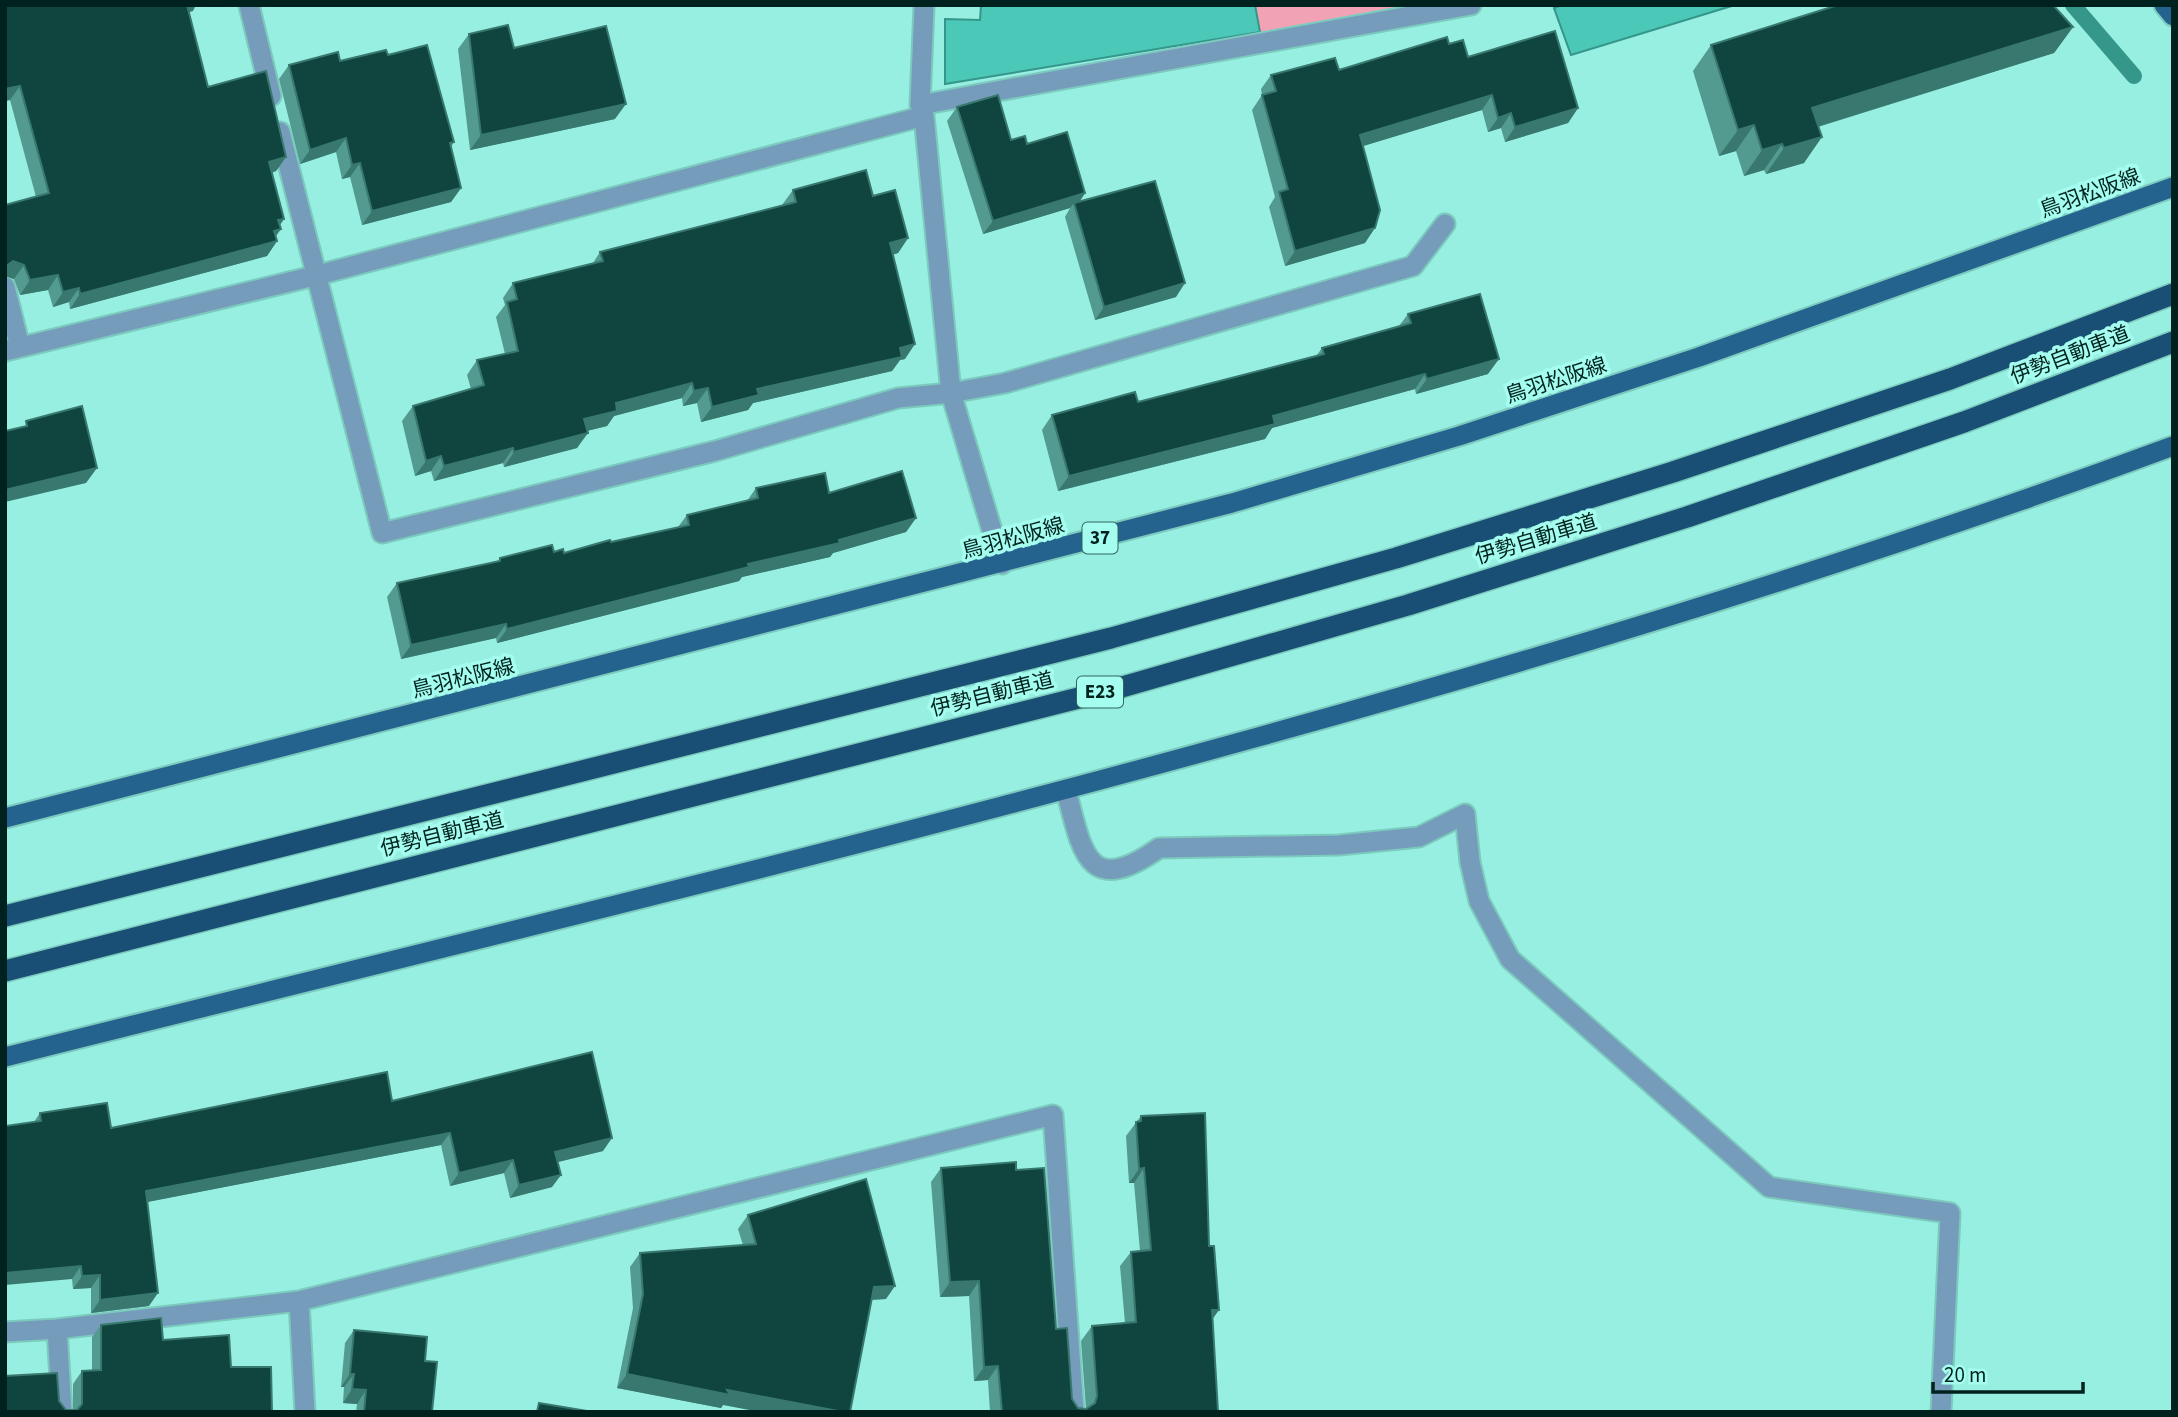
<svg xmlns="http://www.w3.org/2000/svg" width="2178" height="1417" viewBox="0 0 2178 1417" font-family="'Source Sans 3','Noto Sans JP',sans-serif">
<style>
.green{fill:#f1a2b5}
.water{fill:#4cc8b8;stroke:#35968a;stroke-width:2}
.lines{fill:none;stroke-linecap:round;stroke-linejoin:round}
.stream{stroke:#35968a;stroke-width:16}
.minor-casing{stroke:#7ccabe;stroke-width:23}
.primary-casing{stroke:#7ccabe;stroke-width:23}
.motorway-casing{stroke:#7ccabe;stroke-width:24}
.minor{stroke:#759cbb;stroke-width:19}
.primary{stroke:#25638f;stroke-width:19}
.motorway{stroke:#194f74;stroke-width:21}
.wall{fill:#539a90}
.shaded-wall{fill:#38786f}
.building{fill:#0f453e;stroke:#38786f;stroke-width:2}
.labels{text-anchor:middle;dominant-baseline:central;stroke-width:7;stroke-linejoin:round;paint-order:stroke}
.shield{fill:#a4fdef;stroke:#31645d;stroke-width:2}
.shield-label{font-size:19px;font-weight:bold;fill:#00221e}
.street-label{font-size:21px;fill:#00221e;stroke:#a4fdef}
</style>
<rect width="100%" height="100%" fill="#97efe1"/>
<path class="green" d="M 1255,5 L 1407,5 L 1260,32 Z"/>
<path class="water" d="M 981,5 L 1255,5 L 1260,32 L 945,84 L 945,19 L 980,20 Z
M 1562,5 L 1735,5 L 1571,55 L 1554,8 Z"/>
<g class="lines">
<path class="stream" d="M 2073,5 L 2134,76"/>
<g class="minor-casing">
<path id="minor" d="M 249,5 L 271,96
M 924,5 L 920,105 L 924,116 L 951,393 L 1002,564
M 920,105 L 1471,5
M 280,132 L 382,533 L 715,451 L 898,398 L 951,393 L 1005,383 L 1413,266 L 1445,224
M 5,287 L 20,347
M 5,351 L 314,276 L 924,116
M 1066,790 C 1082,851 1087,899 1159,848 L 1339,845 L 1419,837 L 1465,814 L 1470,862 L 1479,901 L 1510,959 L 1769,1187 L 1950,1213 L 1941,1412
M 299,1301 L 305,1412
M 57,1329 L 62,1412
M 5,1332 L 57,1329 L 299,1301 L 1053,1115 L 1074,1412"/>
</g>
<g class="primary-casing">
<path id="primary" d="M 2164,5 L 2173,16
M 5,818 L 1232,503 L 1459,436 L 1699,357 L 2173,187
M 5,1057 C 733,874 1468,707 2173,446"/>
</g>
<g class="motorway-casing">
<path id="motorway" d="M 5,916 L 1111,638 L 1396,558 L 1673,472 L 1950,379 L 2173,294
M 5,971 L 1122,687 L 1408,605 L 1687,517 L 1964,422 L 2173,342"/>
</g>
<use href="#minor" class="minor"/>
<use href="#primary" class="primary"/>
<use href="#motorway" class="motorway"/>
</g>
<path class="wall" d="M 5,5 L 193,11 L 189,12 L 208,87 L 286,157 L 276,171 L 272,173 L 284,219 L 280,225 L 275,236 L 277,241 L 267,256 L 70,309 L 69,302 L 53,307 L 48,290 L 20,295 L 14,279 L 5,276 L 5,205 L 36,197 L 10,100 L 5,101 Z
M 2073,27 L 2054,53 L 1818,127 L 1804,163 L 1766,174 L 1764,170 L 1744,176 L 1736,151 L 1719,156 L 1693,71 L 1711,45 Z
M 469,34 L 514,48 L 615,119 L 470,150 L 458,49 Z
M 1449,44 L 1468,57 L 1578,108 L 1568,123 L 1505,142 L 1501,128 L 1488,132 L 1482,110 L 1363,146 L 1365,243 L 1285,266 L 1269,207 L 1275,197 L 1252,110 L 1262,95 L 1261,89 L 1271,75 L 1339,70 Z
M 388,55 L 454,142 L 451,147 L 461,188 L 451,202 L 362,225 L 350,177 L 342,179 L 336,152 L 300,164 L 279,79 L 289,65 L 340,61 Z
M 957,107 L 1011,140 L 1027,144 L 1085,193 L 1080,201 L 1176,297 L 1095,320 L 1065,217 L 1070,208 L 983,234 L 947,121 Z
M 793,190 L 873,196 L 908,238 L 898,253 L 893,255 L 905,359 L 900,360 L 892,371 L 753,403 L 748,410 L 701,422 L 697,403 L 683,406 L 682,398 L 614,416 L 607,426 L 587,431 L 577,448 L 504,467 L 503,463 L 434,481 L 431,471 L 415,476 L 402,421 L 413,406 L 471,389 L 467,375 L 477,360 L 505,354 L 496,317 L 505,305 L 503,298 L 513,283 L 593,263 L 600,252 L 782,205 Z
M 1408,314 L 1488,374 L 1416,394 L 1415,389 L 1272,428 L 1265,439 L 1058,491 L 1042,430 L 1052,415 L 1138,402 L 1317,355 L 1322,348 L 1399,326 Z
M 756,488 L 829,493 L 916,518 L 906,532 L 833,553 L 830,557 L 742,577 L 739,581 L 497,643 L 496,638 L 401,659 L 387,597 L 397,583 L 497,562 L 500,558 L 554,552 L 564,553 L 678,527 L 687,515 L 747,501 Z
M 392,1101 L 603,1151 L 557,1162 L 552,1187 L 510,1198 L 504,1173 L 450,1186 L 441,1145 L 147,1202 L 149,1306 L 91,1313 L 91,1288 L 73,1289 L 72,1279 L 34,1122 L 40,1113 L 111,1128 Z
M 1141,1116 L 1209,1246 L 1218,1412 L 990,1412 L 988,1380 L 974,1381 L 969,1296 L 940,1297 L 931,1182 L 941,1168 L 1016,1170 L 1072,1399 L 1078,1408 L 1086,1409 L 1081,1341 L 1092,1326 L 1125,1323 L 1120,1266 L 1131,1252 L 1140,1251 L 1134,1183 L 1129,1183 L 1126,1136 Z
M 748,1215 L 886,1299 L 871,1300 L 723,1405 L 721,1408 L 617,1388 L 633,1308 L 630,1267 L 640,1253 L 743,1245 L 738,1229 Z
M 101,1325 L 163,1340 L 231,1367 L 272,1412 L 5,1412 L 59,1401 L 66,1410 L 73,1410 L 73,1384 L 82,1371 L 92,1370 L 92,1337 Z
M 354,1330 L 425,1361 L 432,1412 L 356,1412 L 357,1404 L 343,1403 L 344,1387 L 341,1387 L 345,1343 Z"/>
<path class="shaded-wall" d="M 182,5 L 196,5 L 193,11 L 176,15 Z
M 2073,27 L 2054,53 L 1794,134 L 1812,108 Z
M 20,86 L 10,100 L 5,101 L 5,89 Z
M 1492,95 L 1482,110 L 1350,150 L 1360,135 Z
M 626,104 L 615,119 L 470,150 L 481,135 Z
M 1578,108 L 1568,123 L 1505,142 L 1515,127 Z
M 1511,113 L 1501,128 L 1488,132 L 1498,118 Z
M 1754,125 L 1736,151 L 1719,156 L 1738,130 Z
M 1822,137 L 1804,163 L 1766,174 L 1784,148 Z
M 346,138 L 336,152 L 300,164 L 310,150 Z
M 1782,144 L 1764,170 L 1744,176 L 1762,150 Z
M 286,157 L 276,171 L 259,177 L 269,162 Z
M 360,163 L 350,177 L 342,179 L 352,165 Z
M 461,188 L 451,202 L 362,225 L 372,211 Z
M 1085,193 L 1076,207 L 1074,203 L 1070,208 L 983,234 L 993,221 Z
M 284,219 L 276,230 L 281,229 L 271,243 L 277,241 L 267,256 L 70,309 L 80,294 L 278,220 Z
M 1375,228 L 1365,243 L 1285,266 L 1295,251 Z
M 908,238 L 898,253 L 879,258 L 890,243 Z
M 13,261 L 24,265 L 14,279 L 5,276 L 5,267 Z
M 58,275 L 48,290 L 20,295 L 30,280 Z
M 1185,283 L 1176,297 L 1095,320 L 1104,307 Z
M 79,288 L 69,302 L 53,307 L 63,292 Z
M 915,344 L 905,359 L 900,360 L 892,371 L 753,403 L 748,410 L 701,422 L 712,407 L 757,389 L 900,348 Z
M 1499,359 L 1488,374 L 1416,394 L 1427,379 Z
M 1425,374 L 1415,389 L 1272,428 L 1265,439 L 1058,491 L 1069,476 L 1273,416 Z
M 692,383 L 682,398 L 614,416 L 607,426 L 574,434 L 584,419 L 616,403 Z
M 708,388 L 697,403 L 683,406 L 694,391 Z
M 588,433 L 577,448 L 504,467 L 514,452 Z
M 513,448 L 503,463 L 434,481 L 444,466 Z
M 441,456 L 431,471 L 415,476 L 426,461 Z
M 97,468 L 86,483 L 5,502 L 5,490 Z
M 916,518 L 906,532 L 833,553 L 830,557 L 742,577 L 739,581 L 497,643 L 507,629 L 839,540 Z
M 506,624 L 496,638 L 401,659 L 411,645 Z
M 450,1133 L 441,1145 L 137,1204 L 146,1191 Z
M 612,1138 L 603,1151 L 546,1165 L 555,1152 Z
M 513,1160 L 504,1173 L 450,1186 L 459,1173 Z
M 1144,1168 L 1134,1183 L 1129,1183 L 1139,1169 Z
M 561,1175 L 552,1187 L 510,1198 L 519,1185 Z
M 81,1266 L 72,1279 L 5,1285 L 5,1273 Z
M 100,1275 L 91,1288 L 73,1289 L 82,1276 Z
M 979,1281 L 969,1296 L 940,1297 L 950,1282 Z
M 895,1286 L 886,1299 L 864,1300 L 874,1287 Z
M 158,1293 L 149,1306 L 91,1313 L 100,1300 Z
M 1212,1310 L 1219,1310 L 1209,1324 Z
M 998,1366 L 988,1380 L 974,1381 L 984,1367 Z
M 350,1374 L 354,1374 L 344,1387 L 341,1387 Z
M 627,1374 L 727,1390 L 843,1412 L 760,1412 L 723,1405 L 721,1408 L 617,1388 Z
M 352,1389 L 366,1390 L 357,1404 L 343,1403 Z"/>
<path class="building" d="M 5,5 L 187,5 L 208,87 L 266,71 L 286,157 L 269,162 L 284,219 L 278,220 L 281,229 L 274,231 L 277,241 L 80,294 L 79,288 L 63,292 L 58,275 L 30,280 L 24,265 L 13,261 L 5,267 L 5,205 L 49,193 L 20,86 L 5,89 Z
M 1838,5 L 2053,5 L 2073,27 L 1812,108 L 1822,137 L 1784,148 L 1782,144 L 1762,150 L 1754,125 L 1738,130 L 1711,45 Z
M 508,25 L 514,48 L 606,26 L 626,104 L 481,135 L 469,34 Z
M 1555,31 L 1578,108 L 1515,127 L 1511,113 L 1498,118 L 1492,95 L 1360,135 L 1380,210 L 1375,228 L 1295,251 L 1279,192 L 1288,189 L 1262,95 L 1276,91 L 1271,75 L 1335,58 L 1339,70 L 1447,37 L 1449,44 L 1463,40 L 1468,57 Z
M 427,45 L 454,142 L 450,143 L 461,188 L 372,211 L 360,163 L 352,165 L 346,138 L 310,150 L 289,65 L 338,52 L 340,61 L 386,50 L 388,55 Z
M 998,95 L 1011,140 L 1025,136 L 1027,144 L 1067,132 L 1085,193 L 993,221 L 957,107 Z
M 866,170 L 873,196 L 895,190 L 908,238 L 890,243 L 915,344 L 900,348 L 902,357 L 757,389 L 759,395 L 712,407 L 708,388 L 694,391 L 692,383 L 616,403 L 617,411 L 584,419 L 588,433 L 514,452 L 513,448 L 444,466 L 441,456 L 426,461 L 413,406 L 484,385 L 477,360 L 518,351 L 507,302 L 517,299 L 513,283 L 603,261 L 600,252 L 796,202 L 793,190 Z
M 1155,181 L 1185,283 L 1104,307 L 1074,203 Z
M 1480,294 L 1499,359 L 1427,379 L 1425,374 L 1273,416 L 1275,424 L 1069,476 L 1052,415 L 1135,392 L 1138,402 L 1324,354 L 1322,348 L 1411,323 L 1408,314 Z
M 82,406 L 97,468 L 5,490 L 5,431 L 27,426 L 26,421 Z
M 902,471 L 916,518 L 839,540 L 840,543 L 748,564 L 749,567 L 507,629 L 506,624 L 411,645 L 397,583 L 500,561 L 500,558 L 552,545 L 554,552 L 563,549 L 564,553 L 610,540 L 611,542 L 689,525 L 687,515 L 758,498 L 756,488 L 825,473 L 829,493 Z
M 592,1052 L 612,1138 L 555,1152 L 561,1175 L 519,1185 L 513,1160 L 459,1173 L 450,1133 L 146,1191 L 158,1293 L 100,1300 L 100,1275 L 82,1276 L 81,1266 L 5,1273 L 5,1126 L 41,1121 L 40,1113 L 107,1103 L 111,1128 L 387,1072 L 392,1101 Z
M 1205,1113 L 1209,1246 L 1214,1246 L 1219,1310 L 1212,1310 L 1218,1412 L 1002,1412 L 998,1366 L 984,1367 L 979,1281 L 950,1282 L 941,1168 L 1016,1162 L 1016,1170 L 1044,1168 L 1056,1329 L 1067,1328 L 1072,1399 L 1078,1408 L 1086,1409 L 1095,1403 L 1097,1396 L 1092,1326 L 1136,1322 L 1131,1252 L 1151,1250 L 1144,1168 L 1139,1169 L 1136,1122 L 1141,1121 L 1141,1116 Z
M 866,1179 L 895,1286 L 874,1287 L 850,1412 L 843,1412 L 727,1390 L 730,1395 L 627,1374 L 643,1294 L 640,1253 L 756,1244 L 748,1215 Z
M 161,1318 L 163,1340 L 229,1335 L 231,1367 L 271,1367 L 272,1412 L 5,1412 L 5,1376 L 57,1373 L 59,1401 L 66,1410 L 77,1410 L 82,1404 L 82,1371 L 101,1370 L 101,1325 Z
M 354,1330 L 427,1337 L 425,1361 L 437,1362 L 432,1412 L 364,1412 L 366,1390 L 352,1389 L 354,1374 L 350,1374 Z
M 539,1403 L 593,1412 L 537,1412 Z"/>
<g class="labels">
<g class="shield">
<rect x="1082.5" y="522.5" width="35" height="31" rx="5"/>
<rect x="1077" y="676.5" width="46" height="31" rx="5"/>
</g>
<g class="shield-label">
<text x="1100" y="538">37</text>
<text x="1100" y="692">E23</text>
</g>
<g class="street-label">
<text transform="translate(2090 193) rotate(-20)">鳥羽松阪線</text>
<text transform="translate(2070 355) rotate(-21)">伊勢自動車道</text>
<text transform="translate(1556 380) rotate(-18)">鳥羽松阪線</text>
<text transform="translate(1013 538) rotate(-15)">鳥羽松阪線</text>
<text transform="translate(1536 539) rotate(-17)">伊勢自動車道</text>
<text transform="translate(463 678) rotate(-14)">鳥羽松阪線</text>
<text transform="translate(992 694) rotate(-14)">伊勢自動車道</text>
<text transform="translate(442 834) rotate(-14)">伊勢自動車道</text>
</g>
</g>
<rect width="2178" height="1417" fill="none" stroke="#00221e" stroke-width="14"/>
<path d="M1933 1382v10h150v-10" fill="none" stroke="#00221e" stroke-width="3.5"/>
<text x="1944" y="1382" font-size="21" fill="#00221e" stroke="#a4fdef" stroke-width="5" paint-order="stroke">20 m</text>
</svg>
